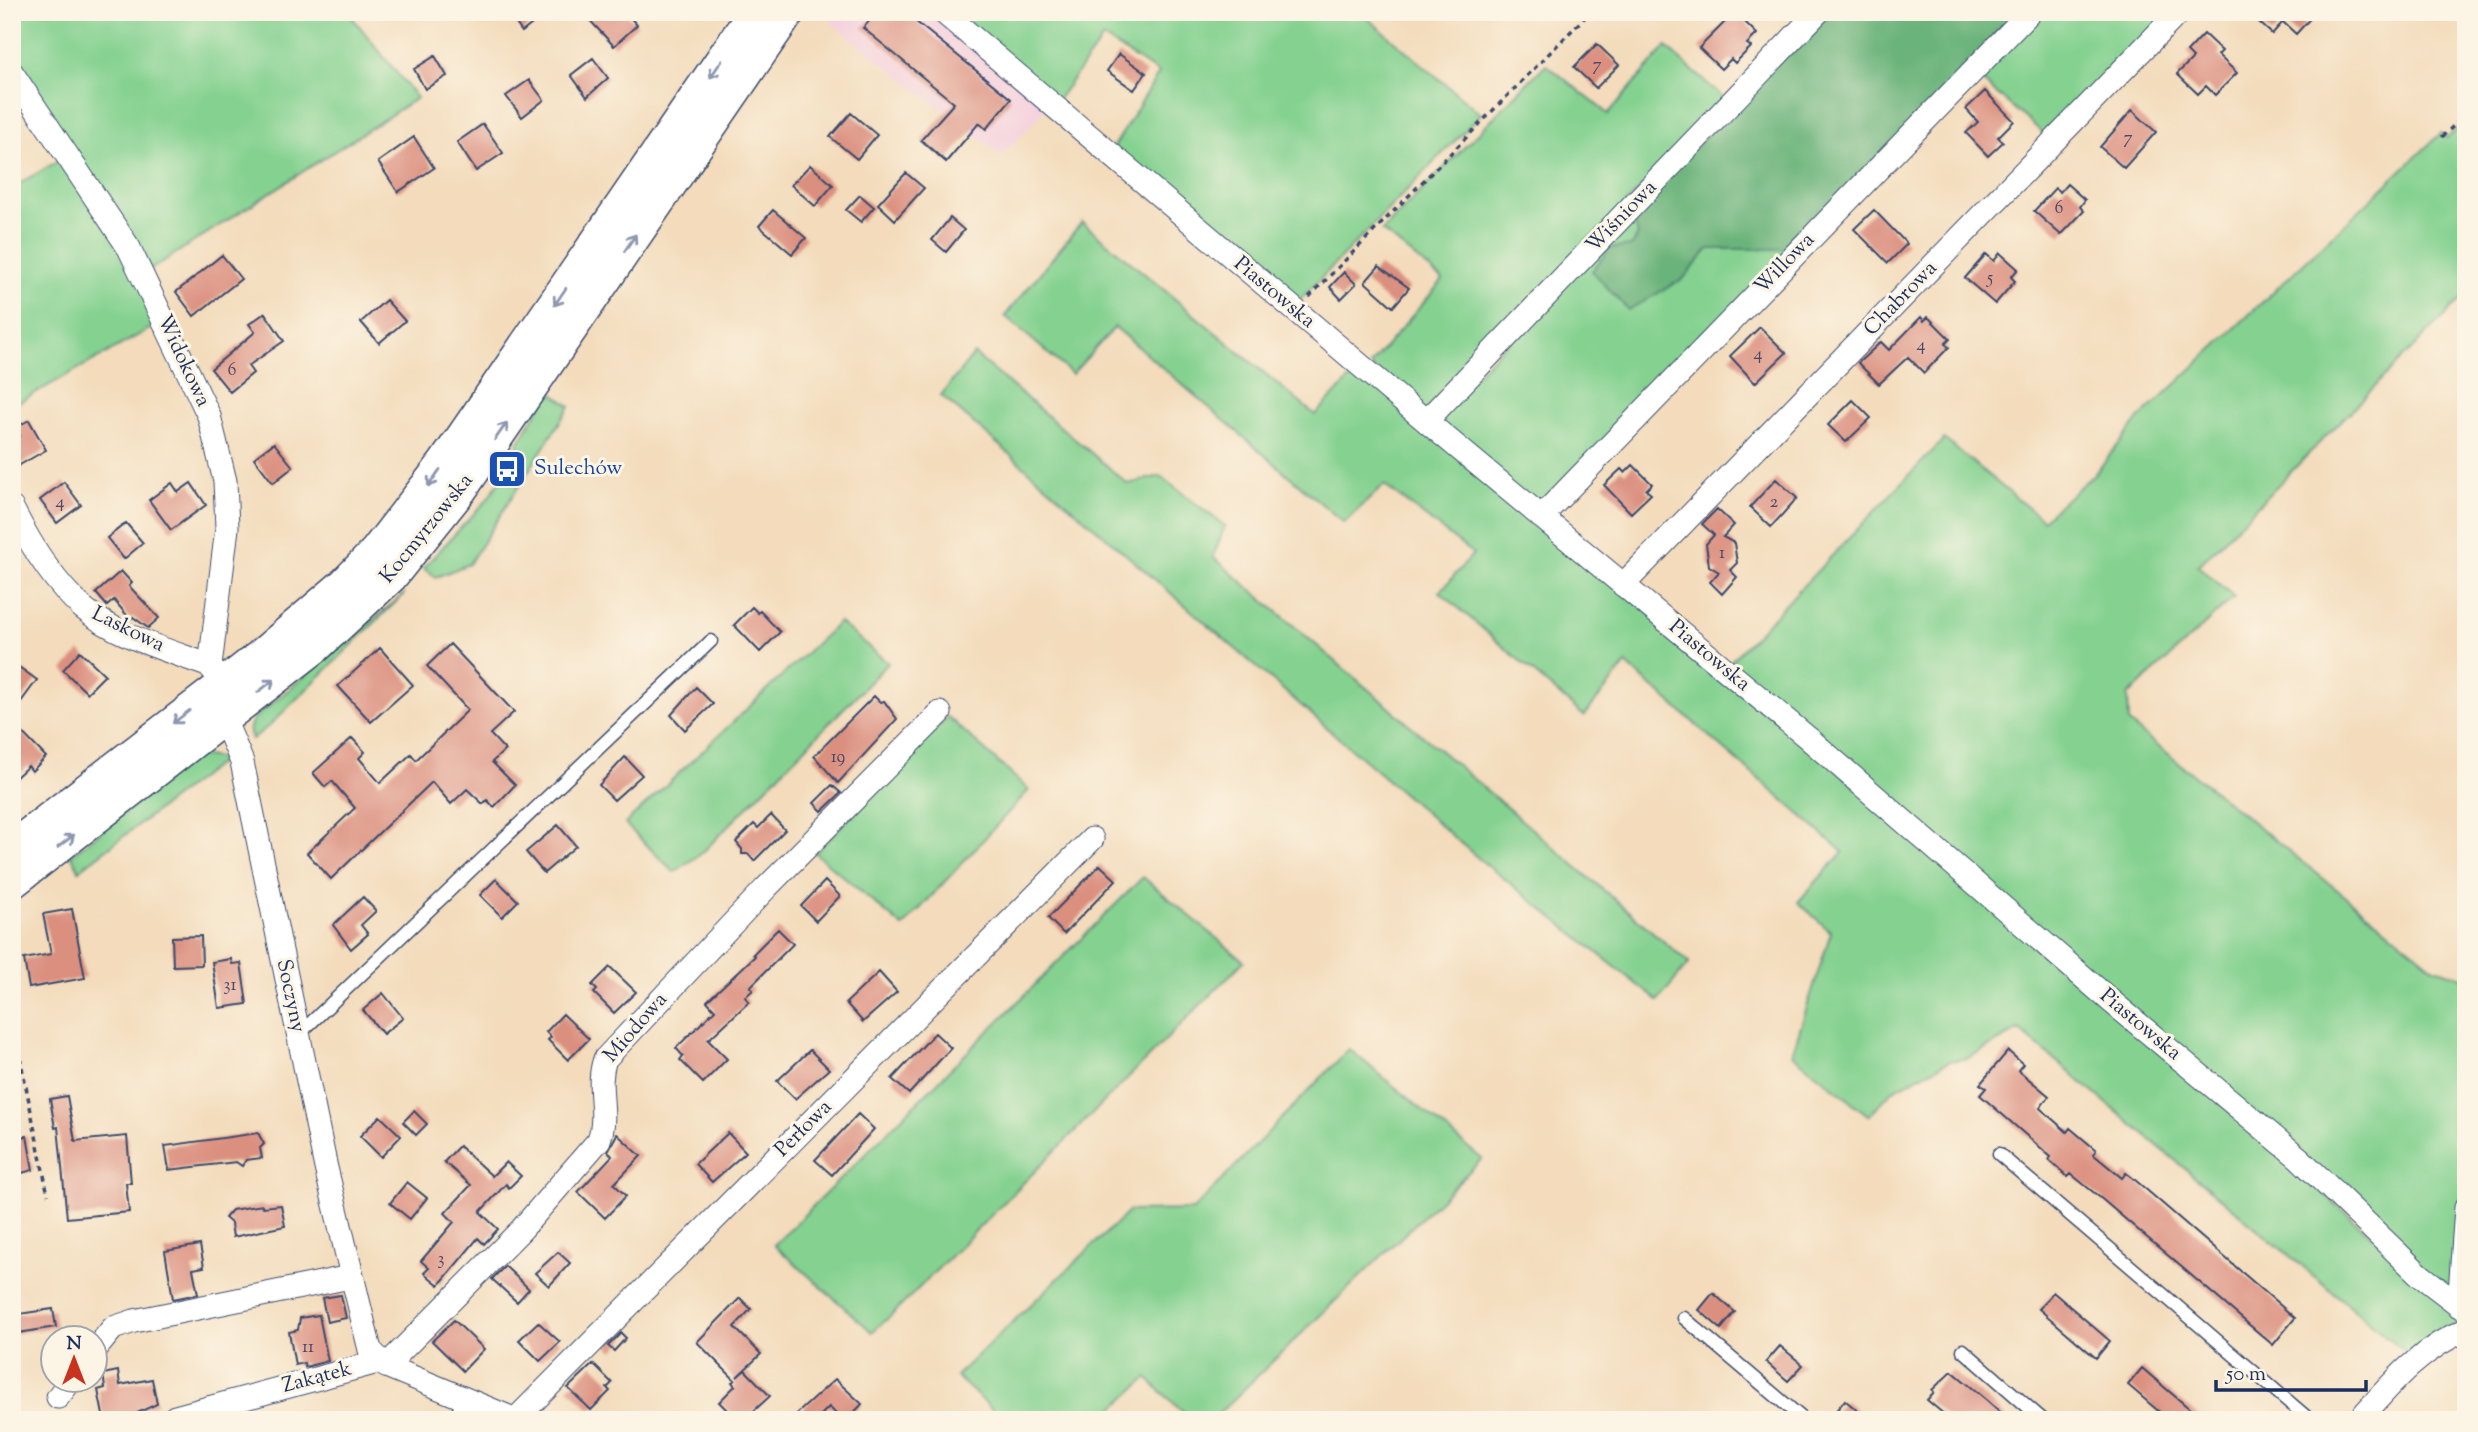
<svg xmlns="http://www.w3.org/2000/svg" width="2478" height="1432" viewBox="0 0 2478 1432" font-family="'Sorts Mill Goudy',serif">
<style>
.built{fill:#f4cfdd}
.green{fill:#84d190;stroke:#508077;stroke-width:2}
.forest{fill:#6bb37a;stroke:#43716c;stroke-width:2}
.building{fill:#db8f7f}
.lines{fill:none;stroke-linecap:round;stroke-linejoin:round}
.lane-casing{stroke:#3b496c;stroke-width:15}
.street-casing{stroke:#3b496c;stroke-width:25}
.secondary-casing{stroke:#3b496c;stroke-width:36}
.path{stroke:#3b496c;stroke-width:3.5;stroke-dasharray:5 5;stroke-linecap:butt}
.lane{stroke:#fff;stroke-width:12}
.street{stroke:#fff;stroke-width:23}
.secondary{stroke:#fff;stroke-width:33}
.oneway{stroke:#8d97ae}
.labels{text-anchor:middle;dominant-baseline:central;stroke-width:6;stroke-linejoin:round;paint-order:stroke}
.number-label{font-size:18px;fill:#4b4766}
.street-label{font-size:21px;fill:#1b2f5e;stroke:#fcf5e5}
.transit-label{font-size:21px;fill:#164399;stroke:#fcf5e5;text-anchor:start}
</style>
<rect width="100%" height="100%" fill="#fcf5e5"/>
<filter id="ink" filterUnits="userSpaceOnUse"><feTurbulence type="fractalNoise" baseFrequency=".0143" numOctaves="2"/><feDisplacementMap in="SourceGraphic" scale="14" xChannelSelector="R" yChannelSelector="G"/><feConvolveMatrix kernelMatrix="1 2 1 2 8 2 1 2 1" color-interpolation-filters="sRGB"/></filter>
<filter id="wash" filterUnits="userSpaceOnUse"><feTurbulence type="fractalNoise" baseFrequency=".00686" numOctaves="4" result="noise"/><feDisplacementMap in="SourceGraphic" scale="28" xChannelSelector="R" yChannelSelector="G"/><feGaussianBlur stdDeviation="1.57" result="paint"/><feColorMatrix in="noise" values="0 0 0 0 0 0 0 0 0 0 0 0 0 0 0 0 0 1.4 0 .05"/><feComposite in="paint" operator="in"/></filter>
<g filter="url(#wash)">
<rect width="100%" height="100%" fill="#f3dbbb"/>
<path class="built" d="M 835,12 L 936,12 L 1048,107 L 1002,156 L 830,22 Z"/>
<path class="green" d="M 12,12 L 348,12 L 417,98 L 150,270 L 12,63 Z
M 952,12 L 1360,12 L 1481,114 L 1296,304 L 1112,150 L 1159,73 L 1103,38 L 1055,103 Z
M 2039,12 L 2171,12 L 2049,138 L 1977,77 Z
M 1666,47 L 1726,100 L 1424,413 L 1370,365 L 1443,280 L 1382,231 L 1546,64 L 1608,114 Z
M 2466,120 L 2466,294 L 2198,566 L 2234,597 L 2128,696 L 2129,723 L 2435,968 L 2466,978 L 2466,1189 L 2459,1216 L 2456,1297 L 1729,663 L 1944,439 L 2043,520 L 2097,471 L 2140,418 L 2441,133 L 2447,138 Z
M 61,159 L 126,250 L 160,323 L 12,406 L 12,188 Z
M 1632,212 L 1638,235 L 1632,246 L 1683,279 L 1709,249 L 1790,249 L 1541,511 L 1432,421 Z
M 1082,222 L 1315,415 L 1359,370 L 1800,738 L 2466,1317 L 2412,1358 L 2019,1030 L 1968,1058 L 1949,1061 L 1893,1090 L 1869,1116 L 1792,1054 L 1831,932 L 1798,902 L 1843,852 L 1626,664 L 1584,716 L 1440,592 L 1473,554 L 1384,485 L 1344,523 L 1115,327 L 1072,374 L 1005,316 Z
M 974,354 L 1128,484 L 1160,476 L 1225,526 L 1213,557 L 1689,963 L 1658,1001 L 1478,858 L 941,395 Z
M 550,391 L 570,406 L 469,564 L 436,577 L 423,568 L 486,501 L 522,448 L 517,445 Z
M 405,593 L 270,725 L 252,739 L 249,730 L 253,719 Z
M 839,622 L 888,663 L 702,853 L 674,872 L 625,824 Z
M 948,717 L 1029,790 L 903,927 L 815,853 Z
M 198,755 L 225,759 L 79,870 L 71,855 Z
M 1143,877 L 1244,961 L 893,1314 L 872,1332 L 774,1245 Z
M 1349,1049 L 1482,1159 L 1212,1420 L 1191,1420 L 1147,1378 L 1101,1420 L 1004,1420 L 956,1376 L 1129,1211 L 1193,1210 Z"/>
<path class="forest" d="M 1825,12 L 2022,12 L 1790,249 L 1709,249 L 1683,279 L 1628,310 L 1592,271 L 1610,248 L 1632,246 L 1638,235 L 1632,212 Z"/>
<g id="blocks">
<path class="building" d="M 508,12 L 547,12 L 522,32 Z
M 582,12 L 625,12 L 637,25 L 614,46 Z
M 877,12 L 904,12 L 1011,99 L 986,129 L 979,123 L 946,162 L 921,140 L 954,103 L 863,28 Z
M 1735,12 L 1757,34 L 1747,44 L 1751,47 L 1735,63 L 1731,59 L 1721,69 L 1699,48 Z
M 2248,12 L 2316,12 L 2296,34 L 2283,22 L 2272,34 Z
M 2204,34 L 2222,51 L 2218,55 L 2237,73 L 2215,95 L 2206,86 L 2198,94 L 2177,74 L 2193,58 L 2187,52 Z
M 1597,44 L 1619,65 L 1596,88 L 1574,67 Z
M 1119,54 L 1146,73 L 1134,90 L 1107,71 Z
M 435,56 L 447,76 L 425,89 L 414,69 Z
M 593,58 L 608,78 L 587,97 L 571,75 Z
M 529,80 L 544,100 L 522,117 L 506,96 Z
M 1985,91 L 2014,121 L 1998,137 L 2003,142 L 1988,156 L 1966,133 L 1978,122 L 1966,109 Z
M 2132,110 L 2156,132 L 2124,168 L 2100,147 Z
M 851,113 L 877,135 L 857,159 L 830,137 Z
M 483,124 L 503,153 L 476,171 L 457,142 Z
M 414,137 L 434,168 L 398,192 L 378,162 Z
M 810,165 L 833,185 L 815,206 L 791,185 Z
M 906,173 L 924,188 L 895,220 L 878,204 Z
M 2067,184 L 2085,200 L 2080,207 L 2084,211 L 2061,235 L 2034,211 L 2055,188 L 2060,192 Z
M 860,195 L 874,207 L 861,222 L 846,210 Z
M 773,210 L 806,238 L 792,254 L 759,226 Z
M 1874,210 L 1907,244 L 1888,263 L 1854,229 Z
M 950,218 L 964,230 L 946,252 L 932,240 Z
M 2000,253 L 2018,269 L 2011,277 L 2015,281 L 1995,304 L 1965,278 L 1986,254 L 1994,261 Z
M 222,255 L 241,279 L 194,316 L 176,292 Z
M 1379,266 L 1409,288 L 1393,307 L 1365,282 Z
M 1344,272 L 1356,284 L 1341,299 L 1330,287 Z
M 386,300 L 405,321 L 379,343 L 361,322 Z
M 265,313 L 284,341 L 248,366 L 253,373 L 230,392 L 211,369 L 255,332 L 249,324 Z
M 1921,317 L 1924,321 L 1928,317 L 1950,339 L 1945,344 L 1949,347 L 1924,373 L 1908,357 L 1879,384 L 1858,363 L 1881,342 L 1889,350 Z
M 1760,327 L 1786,353 L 1755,383 L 1730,356 Z
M 1853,400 L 1871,418 L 1846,442 L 1828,425 Z
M 29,420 L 46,450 L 18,466 L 12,456 L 12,441 L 20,436 L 15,428 Z
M 274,443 L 293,467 L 273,483 L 254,458 Z
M 1633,465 L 1652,484 L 1646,490 L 1651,494 L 1631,513 L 1604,485 L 1621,469 L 1625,473 Z
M 1776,479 L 1797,498 L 1771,527 L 1750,507 Z
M 64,482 L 81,505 L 57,523 L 40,500 Z
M 172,483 L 178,492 L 191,483 L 206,505 L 171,530 L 149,500 Z
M 1717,509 L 1734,525 L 1723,537 L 1734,543 L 1737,563 L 1730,570 L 1737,577 L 1722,594 L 1710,582 L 1719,572 L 1709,566 L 1706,544 L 1714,535 L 1702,524 Z
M 126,523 L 143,543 L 124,559 L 107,538 Z
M 121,571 L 132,583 L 129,586 L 159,618 L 148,628 L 133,617 L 130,619 L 114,600 L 107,606 L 96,593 Z
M 752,607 L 758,613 L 760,611 L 780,632 L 760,652 L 734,625 Z
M 450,644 L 514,712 L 490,734 L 505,750 L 492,762 L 515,785 L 494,807 L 487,800 L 483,804 L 467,789 L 451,804 L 432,782 L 331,879 L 307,853 L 355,808 L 332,781 L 325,787 L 313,773 L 352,738 L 365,752 L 359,758 L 380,783 L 411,754 L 416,760 L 468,710 L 427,666 Z
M 380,648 L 413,685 L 371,722 L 338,686 Z
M 80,651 L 105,675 L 87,693 L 63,670 Z
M 12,662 L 37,680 L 12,714 Z
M 696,687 L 713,704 L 685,730 L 671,715 Z
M 874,696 L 880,702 L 884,701 L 897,719 L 838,783 L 814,756 Z
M 12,722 L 46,757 L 32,771 L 28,766 L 12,781 Z
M 625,757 L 642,775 L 614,800 L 599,785 Z
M 832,785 L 841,793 L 822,811 L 814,803 Z
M 771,815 L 785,830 L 754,861 L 748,854 L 742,854 L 742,849 L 736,842 L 754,824 L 758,828 Z
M 558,825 L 576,846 L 544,873 L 526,852 Z
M 1100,865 L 1116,880 L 1064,934 L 1048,918 Z
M 496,879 L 518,901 L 502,917 L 480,895 Z
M 825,881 L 840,896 L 816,921 L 801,906 Z
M 363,897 L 376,911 L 361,925 L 368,934 L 351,949 L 333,925 Z
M 72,909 L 85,978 L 29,988 L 24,959 L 51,954 L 43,914 Z
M 778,929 L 793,944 L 750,987 L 753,990 L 745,997 L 749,1002 L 708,1040 L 727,1059 L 703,1083 L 680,1060 L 683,1056 L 676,1048 L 715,1010 L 707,1001 L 755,956 L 753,954 Z
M 201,936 L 202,965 L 173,966 L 172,937 Z
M 231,959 L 232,964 L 241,963 L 247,1004 L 219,1008 L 212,962 Z
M 610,967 L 636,992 L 614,1013 L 594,993 L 597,990 L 592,985 Z
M 879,972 L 897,992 L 863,1022 L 846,1003 Z
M 383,993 L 403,1018 L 383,1034 L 363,1010 Z
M 563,1014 L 589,1039 L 568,1060 L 548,1040 L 551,1037 L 546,1032 Z
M 935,1033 L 951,1048 L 909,1094 L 892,1079 Z
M 810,1050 L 829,1069 L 795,1099 L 777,1081 Z
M 2008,1051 L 2023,1064 L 2018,1070 L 2049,1096 L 2040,1108 L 2067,1132 L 2070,1128 L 2089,1144 L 2096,1150 L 2093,1154 L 2122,1178 L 2126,1173 L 2134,1179 L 2295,1318 L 2273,1345 L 2103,1200 L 2071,1174 L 2068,1177 L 2049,1160 L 2051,1157 L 1980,1095 L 1986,1088 L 1980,1084 Z
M 67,1096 L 75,1141 L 127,1136 L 131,1183 L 126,1183 L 129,1212 L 67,1218 L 58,1127 L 55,1128 L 50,1099 Z
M 414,1111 L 427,1124 L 416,1135 L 403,1122 Z
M 858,1114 L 874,1129 L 832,1175 L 815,1160 Z
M 380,1116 L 401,1136 L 381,1157 L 360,1136 Z
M 258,1133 L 264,1144 L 260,1148 L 262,1158 L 246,1160 L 242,1166 L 236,1162 L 169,1170 L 165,1146 Z
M 728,1133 L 746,1152 L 712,1182 L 695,1164 Z
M 617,1134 L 641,1156 L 614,1184 L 626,1196 L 605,1218 L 578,1192 L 612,1156 L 608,1151 Z
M 27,1136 L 33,1170 L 18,1174 L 12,1139 Z
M 459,1146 L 492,1176 L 506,1162 L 521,1176 L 509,1188 L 506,1184 L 480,1212 L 498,1229 L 484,1244 L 478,1238 L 439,1285 L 424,1273 L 429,1268 L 421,1261 L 454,1222 L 445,1213 L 471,1185 L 444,1162 Z
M 407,1182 L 427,1198 L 410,1219 L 390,1203 Z
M 262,1205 L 263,1207 L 281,1205 L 285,1226 L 233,1237 L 231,1223 L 225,1218 L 232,1210 Z
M 200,1245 L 204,1267 L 193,1269 L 198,1294 L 173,1299 L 165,1251 Z
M 558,1252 L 570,1263 L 549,1286 L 535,1273 Z
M 505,1266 L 529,1289 L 517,1302 L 492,1279 Z
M 2053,1292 L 2110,1341 L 2096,1358 L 2039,1309 Z
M 1713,1293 L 1735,1312 L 1721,1329 L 1699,1310 Z
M 341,1295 L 346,1318 L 327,1322 L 322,1298 Z
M 740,1298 L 751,1309 L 734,1327 L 761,1354 L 737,1377 L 745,1370 L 770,1396 L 744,1420 L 737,1420 L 719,1402 L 735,1386 L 732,1382 L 735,1380 L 697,1342 Z
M 53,1309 L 56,1327 L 12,1334 L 12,1315 Z
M 319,1315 L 328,1361 L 305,1367 L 304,1363 L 295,1365 L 289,1332 L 298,1330 L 300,1318 Z
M 454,1320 L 484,1349 L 463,1371 L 432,1341 Z
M 538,1322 L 560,1342 L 540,1361 L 519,1340 Z
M 621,1333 L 626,1338 L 614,1351 L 608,1346 Z
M 1780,1346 L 1803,1365 L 1788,1381 L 1766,1362 Z
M 593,1364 L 612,1383 L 607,1388 L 610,1391 L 591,1410 L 568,1388 Z
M 2142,1368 L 2171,1393 L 2203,1420 L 2169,1420 L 2156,1409 L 2128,1385 Z
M 118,1371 L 120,1385 L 152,1379 L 157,1404 L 137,1413 L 138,1420 L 104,1420 L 98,1390 L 105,1388 L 103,1374 Z
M 1952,1371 L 1988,1401 L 2009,1420 L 1951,1420 L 1927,1400 L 1934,1392 L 1932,1390 Z
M 835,1379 L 862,1404 L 847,1420 L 843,1420 L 829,1407 L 816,1420 L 790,1420 Z
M 1845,1400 L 1868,1420 L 1828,1420 Z"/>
</g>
</g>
<g filter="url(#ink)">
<use href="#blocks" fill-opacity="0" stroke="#3b496c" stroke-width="2"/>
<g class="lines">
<g class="lane-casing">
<path id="lane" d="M 298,1035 L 711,641
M 1999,1154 L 2310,1420
M 1684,1318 L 1804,1420
M 1963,1350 L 2043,1420
M 456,1420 L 462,1400"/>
</g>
<g class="street-casing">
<path id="street" d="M 943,12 L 1426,421 L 1808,738 L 2112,1002 L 2299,1158 L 2420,1275 L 2466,1310
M 12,73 L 129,248 L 209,416 L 225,481 L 227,528 L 210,666 L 224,685
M 1426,421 L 1818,12
M 12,508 C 30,544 52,581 83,608 C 116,636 170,651 210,666
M 1541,517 L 2030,12
M 1623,585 L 2179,12
M 224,719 L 242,762 L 326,1168 L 370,1350 L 386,1366 L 516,1420
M 2459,1306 L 2466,1208
M 94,1351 L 113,1328 L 134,1321 L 350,1277
M 386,1366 L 521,1230 L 599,1140 C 609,1113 595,1087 605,1059 L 766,888 L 940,713
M 58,1397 L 71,1380
M 175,1417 L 378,1362
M 515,1420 L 1092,839
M 2359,1420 C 2390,1385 2422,1347 2466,1330"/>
</g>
<g class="secondary-casing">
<path id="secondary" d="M 12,848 L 261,656 L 345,584 L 376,552 L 445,463 L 755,12
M 12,882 L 316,646 L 391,576 L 460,490 L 788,12"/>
</g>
<path class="path" d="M 2442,137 L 2466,114
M 1309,297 L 1590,12
M 12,1018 L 48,1195"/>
<use href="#lane" class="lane"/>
<use href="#street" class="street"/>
<use href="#secondary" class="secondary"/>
</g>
<defs><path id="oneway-shaft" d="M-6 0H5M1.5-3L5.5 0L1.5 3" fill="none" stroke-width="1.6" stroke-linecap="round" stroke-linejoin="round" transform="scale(1.75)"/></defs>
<g class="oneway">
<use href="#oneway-shaft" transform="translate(716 69) rotate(124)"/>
<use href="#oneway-shaft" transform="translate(630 243) rotate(-56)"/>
<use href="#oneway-shaft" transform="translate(560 297) rotate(124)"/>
<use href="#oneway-shaft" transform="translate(501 431) rotate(-55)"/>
<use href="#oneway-shaft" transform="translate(434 478) rotate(125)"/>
<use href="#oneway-shaft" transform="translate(266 686) rotate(-38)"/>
<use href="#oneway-shaft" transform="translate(181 717) rotate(142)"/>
<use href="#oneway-shaft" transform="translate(66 841) rotate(-38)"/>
</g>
</g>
<defs>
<g id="bus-square" transform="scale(2.0125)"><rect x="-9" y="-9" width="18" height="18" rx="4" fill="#1a4fb4" stroke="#fcf5e5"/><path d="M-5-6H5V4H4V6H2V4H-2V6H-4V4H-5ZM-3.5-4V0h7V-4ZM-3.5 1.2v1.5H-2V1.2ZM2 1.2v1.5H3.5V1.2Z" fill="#fff"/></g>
</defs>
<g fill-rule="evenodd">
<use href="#bus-square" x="507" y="469"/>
</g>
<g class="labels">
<g class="number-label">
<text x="1597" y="66">7</text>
<text x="2128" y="139">7</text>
<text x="2059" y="209">6</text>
<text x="1990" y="279">5</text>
<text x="1921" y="346">4</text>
<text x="1758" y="355">4</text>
<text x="232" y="371">6</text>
<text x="60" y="503">4</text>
<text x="1774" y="503">2</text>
<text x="1722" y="554">1</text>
<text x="838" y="758">19</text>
<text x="230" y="986">31</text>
<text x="441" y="1260">3</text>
<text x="308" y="1348">11</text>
</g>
<g class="street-label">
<text transform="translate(1622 217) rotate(-46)">Wiśniowa</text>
<text transform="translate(1785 264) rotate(-46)">Willowa</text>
<text transform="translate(1274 293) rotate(40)">Piastowska</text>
<text transform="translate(1901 299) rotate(-46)">Chabrowa</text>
<text transform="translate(183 361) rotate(65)">Widokowa</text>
<text transform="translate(427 529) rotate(-51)">Kocmyrzowska</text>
<text transform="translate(128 630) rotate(26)">Laskowa</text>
<text transform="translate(1709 656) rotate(40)">Piastowska</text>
<text transform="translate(290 996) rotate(78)">Soczyny</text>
<text transform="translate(2140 1025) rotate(40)">Piastowska</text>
<text transform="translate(636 1028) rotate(-49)">Miodowa</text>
<text transform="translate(804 1129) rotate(-45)">Perłowa</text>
<text transform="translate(317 1378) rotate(-15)">Zakątek</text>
</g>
<g class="transit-label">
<text x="534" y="469">Sulechów</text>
</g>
</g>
<rect width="2478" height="1432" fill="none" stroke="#fcf5e5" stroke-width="42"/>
<g transform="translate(74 1359)"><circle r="33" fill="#fcf5e5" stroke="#a2a6af" stroke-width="2"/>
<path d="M0-5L12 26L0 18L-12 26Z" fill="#c8321e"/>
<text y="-10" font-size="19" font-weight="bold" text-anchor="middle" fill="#1b2f5e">N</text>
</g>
<path d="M2216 1380v10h150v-10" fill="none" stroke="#1b2f5e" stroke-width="3.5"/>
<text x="2226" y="1380" font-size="21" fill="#1b2f5e" stroke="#fcf5e5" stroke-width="5" paint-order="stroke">50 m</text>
</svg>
